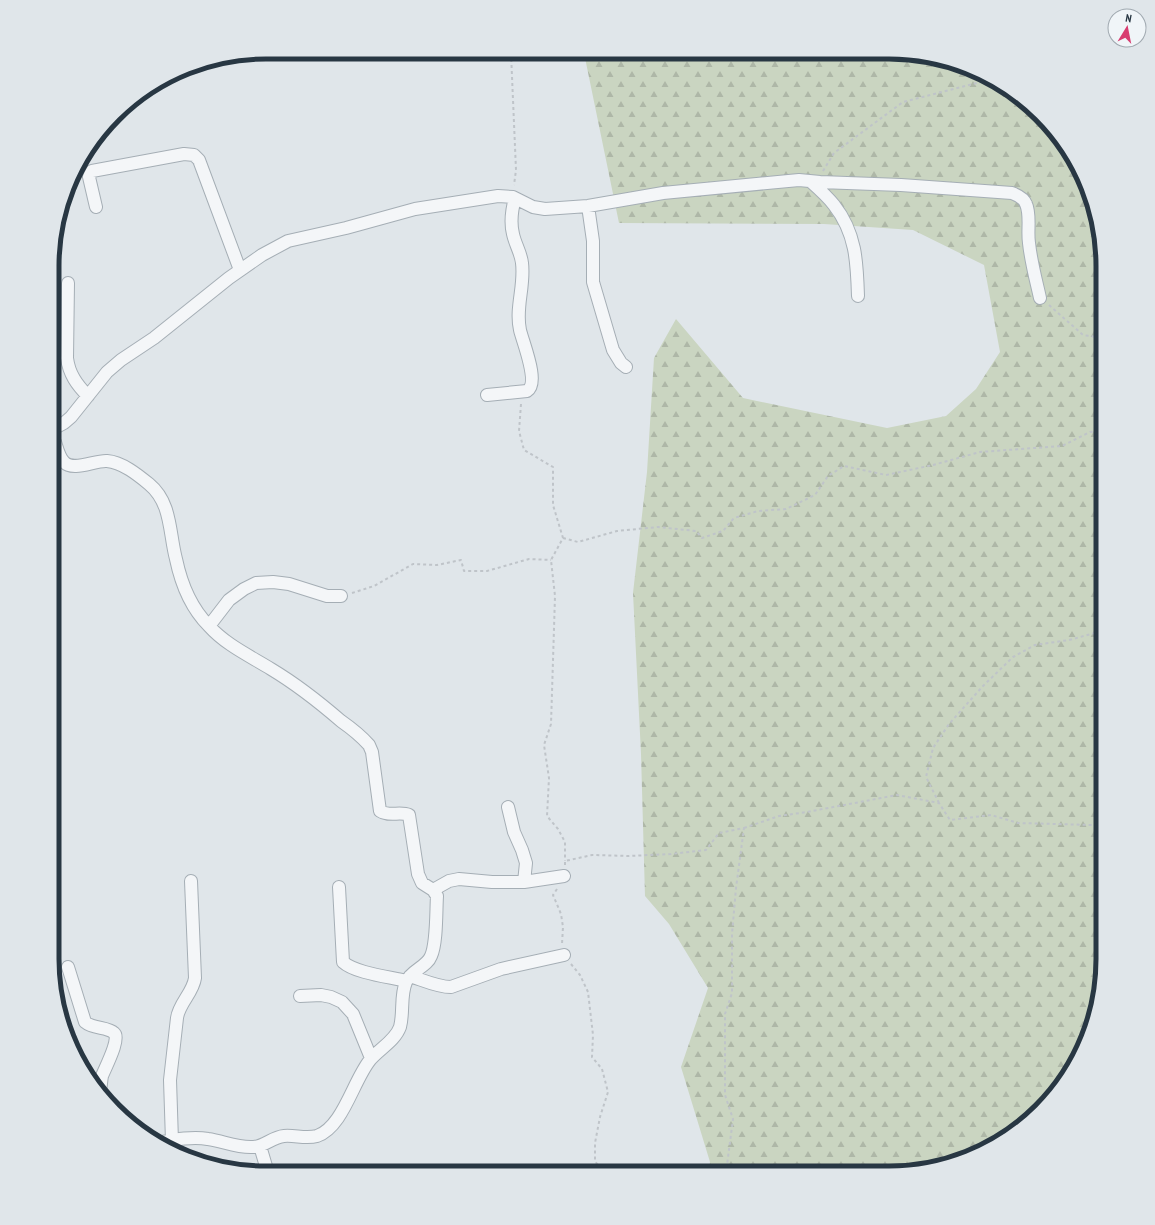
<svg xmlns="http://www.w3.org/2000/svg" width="1155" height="1225" viewBox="0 0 1155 1225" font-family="'PT Sans Narrow',sans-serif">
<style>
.forest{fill:url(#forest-firs)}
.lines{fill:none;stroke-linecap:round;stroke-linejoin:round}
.minor-casing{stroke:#a5aeb5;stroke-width:14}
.path{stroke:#bfc4c9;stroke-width:2;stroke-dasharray:3 3;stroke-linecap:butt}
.minor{stroke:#f4f6f8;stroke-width:12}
.rim{fill:none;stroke:#283743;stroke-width:5}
</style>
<defs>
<pattern id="forest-firs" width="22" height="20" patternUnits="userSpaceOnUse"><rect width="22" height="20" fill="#cad5c1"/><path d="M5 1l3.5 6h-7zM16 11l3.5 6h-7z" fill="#aeb7a7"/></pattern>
</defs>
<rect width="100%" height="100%" fill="#e0e6ea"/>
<path class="forest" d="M 584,53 L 916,54 L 996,81 L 1030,105 L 1067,147 L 1092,198 L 1103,253 L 1103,972 L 1096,1014 L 1074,1066 L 1050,1100 L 1008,1137 L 957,1162 L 902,1173 L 709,1173 L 710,1162 L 681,1067 L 708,988 L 669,924 L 645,896 L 641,754 L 633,593 L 647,472 L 654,358 L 676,319 L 743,398 L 887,428 L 946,416 L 976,389 L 1000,352 L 984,265 L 913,230 L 824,224 L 619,223 Z"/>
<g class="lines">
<g class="minor-casing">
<path id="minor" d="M 810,181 C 819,189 827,196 834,205 C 856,233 857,262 858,296
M 588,206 L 593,241 L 593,282 L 613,350 L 621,363 L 626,367
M 96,207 L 89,177 L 92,171 L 184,154 L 194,155 L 199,160 L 240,270
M 68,283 L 67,358 C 69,374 77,385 88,396
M 487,395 L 527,391 C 540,383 523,343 520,330 C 515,308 525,286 522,263 C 521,253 515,244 513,234 C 510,222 512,209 515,198
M 55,428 L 64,423 L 71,417 L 107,372 L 121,360 L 154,338 L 229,278 L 262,255 L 288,241 L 346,228 L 415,209 L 498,196 L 513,197 L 533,207 L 545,209 L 588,206 L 663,193 L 799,180 L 820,182 L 901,185 L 1012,193 C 1017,195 1024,198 1026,204 C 1031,215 1027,231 1029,243 C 1031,262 1036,280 1040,298
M 55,442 C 57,448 59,457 64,462 C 73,472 95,460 107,461 C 122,462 138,475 149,484 C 172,503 169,533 176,559 C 181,583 191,608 209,626 C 226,645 250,656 271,669 C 296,684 319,702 341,721 C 351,728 361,736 369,745 L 372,752 L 380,811 C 389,817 400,811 409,815 L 418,874 L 422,883 L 433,890 L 437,896 C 436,911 437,943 431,956 C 427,967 411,970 406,982 C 400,996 404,1012 400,1027 C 395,1041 379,1049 370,1060 C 353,1081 343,1127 317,1136 C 306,1139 295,1135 284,1136 C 272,1137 264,1147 253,1147 C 237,1148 223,1141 208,1139 C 192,1136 173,1140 157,1143
M 209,626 L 229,600 L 244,589 L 256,583 L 273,582 L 289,584 L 327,596 L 341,596
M 508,807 L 514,832 L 522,850 L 526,863 L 524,882
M 339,887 L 343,962 C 355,973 390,977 406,981
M 433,890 L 449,881 L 459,879 L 492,882 L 524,882 L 564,876
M 68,967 L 85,1022 C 93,1029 108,1027 114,1033 C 121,1038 105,1068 102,1076 C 101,1081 101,1086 100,1091
M 410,976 C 423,980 437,987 451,987 L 501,969 L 564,955
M 300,996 L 321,995 L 331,997 L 342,1002 L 353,1014 L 371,1058
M 172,1141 L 170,1080 L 177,1018 C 179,1003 193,993 195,978 L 191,881
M 260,1146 L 268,1173"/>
</g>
<path class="path" d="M 511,53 L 516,170 L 514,185
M 823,171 L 834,153 L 903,102 L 992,79
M 1049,305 L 1083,335 L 1103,338
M 521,404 L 519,431 L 524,450 L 553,467 L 553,505 L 563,538 L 551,560 L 555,596 L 551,724 L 544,745 L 549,778 L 547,816 L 558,829 L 565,842 L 565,861
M 563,538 L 578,542 L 617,531 L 658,527 L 696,531 L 702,538 L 723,531 L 734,518 L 758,511 L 786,509 L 815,495 L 828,476 L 844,466 L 886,475 L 933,465 L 980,452 L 1062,446 L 1090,432 L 1103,431
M 352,593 L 374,586 L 413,564 L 437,565 L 461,560 L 464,571 L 487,571 L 529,559 L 551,560
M 939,803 L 926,777 L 933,748 L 949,724 L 983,686 L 1013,657 L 1035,645 L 1069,640 L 1095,633 L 1103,635
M 744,828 L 779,816 L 807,812 L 897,795 L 939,803 L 950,820 L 991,815 L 1018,823 L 1092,825 L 1103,823
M 565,865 L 565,861 L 592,855 L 628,856 L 671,854 L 706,850 L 719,833 L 744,828 L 736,888 L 732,934 L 732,993 L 725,1014 L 725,1095 L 733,1119 L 727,1165 L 730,1173
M 557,889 L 553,895 L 561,914 L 563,927 L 562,944
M 571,964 L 580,975 L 588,992 L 593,1035 L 592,1057 L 602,1069 L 608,1092 L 600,1117 L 595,1143 L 595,1161 L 603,1173"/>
<use href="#minor" class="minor"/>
</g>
<path d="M0 0H1155V1225H0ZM266 59H889A207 207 0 0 1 1096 266V959A207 207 0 0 1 889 1166H266A207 207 0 0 1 59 959V266A207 207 0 0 1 266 59Z" fill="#e0e6ea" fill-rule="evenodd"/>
<path class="rim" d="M266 59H889A207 207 0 0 1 1096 266V959A207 207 0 0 1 889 1166H266A207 207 0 0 1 59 959V266A207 207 0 0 1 266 59Z"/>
<g transform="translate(1127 28) rotate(10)"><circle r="19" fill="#f0f5f8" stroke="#a0a9b0"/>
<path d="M0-3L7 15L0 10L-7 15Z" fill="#d83d71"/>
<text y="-6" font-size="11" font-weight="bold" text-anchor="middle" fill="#283743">N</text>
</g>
</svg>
